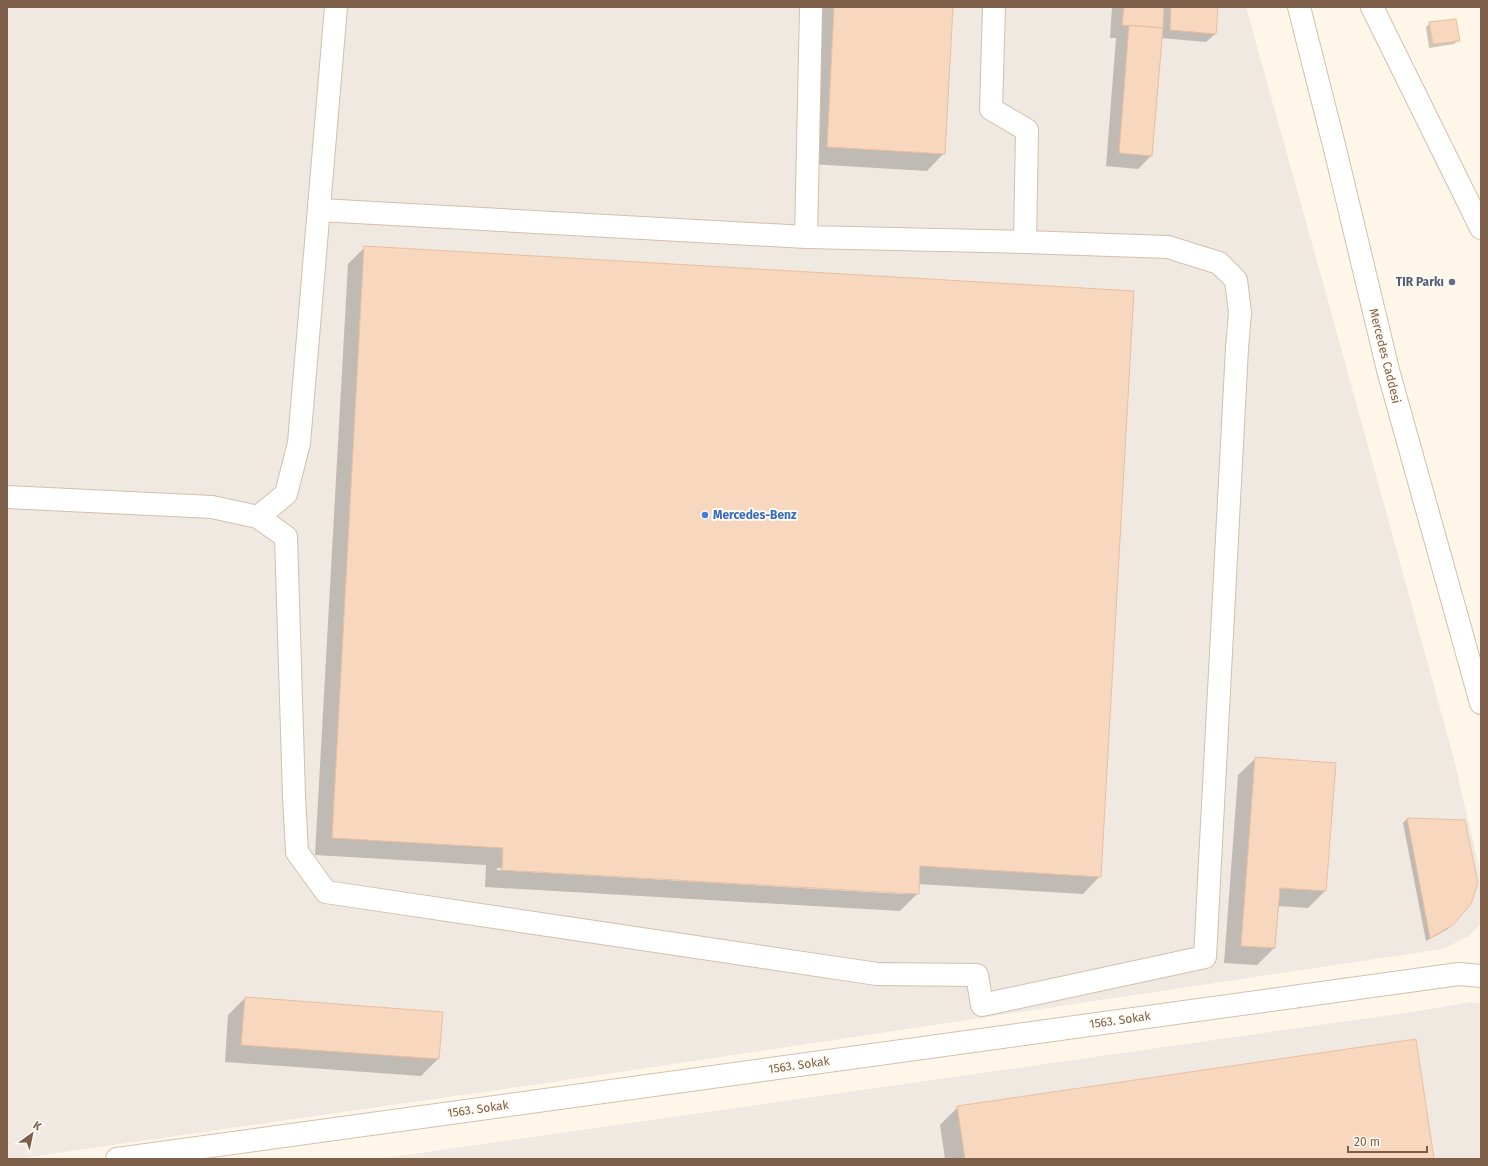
<svg xmlns="http://www.w3.org/2000/svg" width="1488" height="1166" viewBox="0 0 1488 1166" font-family="'Fira Sans',sans-serif">
<style>
.industrial{fill:#efe9e2}
.shadow{fill:#0003;fill-rule:evenodd}
.building{fill:#f7d7be;stroke:#ebbe9d}
.lines{fill:none;stroke-linecap:round;stroke-linejoin:round}
.minor-casing{stroke:#d3bfad;stroke-width:24}
.minor{stroke:#fff;stroke-width:22}
.service-dot{fill:#5c6f8a;stroke:#fffaf2;stroke-width:1.5}
.shop-dot{fill:#3f7fe0;stroke:#fffaf2;stroke-width:1.5}
.labels{text-anchor:middle;dominant-baseline:central;stroke-width:4;stroke-linejoin:round;paint-order:stroke}
.service-label{font-size:12px;font-weight:bold;fill:#4e5e75;stroke:#fffaf2;text-anchor:end}
.street-label{font-size:12px;fill:#7d5e49;stroke:#fffaf2}
.shop-label{font-size:12px;font-weight:bold;fill:#366cbe;stroke:#fffaf2;text-anchor:start}
</style>
<rect width="100%" height="100%" fill="#fef7e9"/>
<path class="industrial" d="M 7,7 L 1246,7 L 1327,297 L 1454,759 L 1481,876 L 1481,923 L 1469,936 L 1443,949 L 553,1082 L 16,1159 L 7,1159 Z
M 1471,1002 L 1481,1004 L 1481,1159 L 377,1159 L 1418,1011 Z"/>
<path class="shadow" d="M 818,7 L 952,7 L 944,153 L 927,171 L 810,164 Z
M 1112,7 L 1217,7 L 1215,34 L 1206,42 L 1161,38 L 1151,156 L 1138,169 L 1106,166 L 1116,38 L 1110,38 Z
M 1430,23 L 1459,40 L 1454,44 L 1429,48 L 1426,27 Z
M 365,247 L 1100,876 L 1083,894 L 918,884 L 918,893 L 900,911 L 485,887 L 486,865 L 315,855 L 348,264 ZM 497,868 L 903,892 L 903,894 L 497,870 Z
M 1256,758 L 1335,764 L 1325,891 L 1308,908 L 1278,906 L 1274,948 L 1257,965 L 1224,963 L 1238,775 Z
M 1407,819 L 1464,821 L 1452,924 L 1448,929 L 1426,941 L 1403,823 Z
M 245,998 L 438,1059 L 421,1076 L 225,1062 L 228,1015 Z
M 958,1107 L 1433,1159 L 945,1159 L 940,1125 Z"/>
<path class="building" d="M 834,7 L 953,7 L 945,154 L 827,147 Z
M 1124,7 L 1164,7 L 1163,28 L 1122,25 Z
M 1171,7 L 1218,7 L 1216,34 L 1170,30 Z
M 1456,19 L 1460,41 L 1433,44 L 1429,22 Z
M 1129,25 L 1163,28 L 1152,156 L 1119,153 Z
M 364,246 L 1134,291 L 1101,877 L 920,866 L 919,894 L 502,870 L 503,848 L 332,838 Z
M 1255,757 L 1336,763 L 1326,891 L 1280,888 L 1275,948 L 1241,946 Z
M 1407,818 L 1465,820 L 1478,883 L 1471,904 L 1453,925 L 1430,938 Z
M 245,997 L 443,1012 L 439,1059 L 241,1045 Z
M 1416,1039 L 1434,1159 L 965,1159 L 957,1106 Z"/>
<g class="lines">
<g class="minor-casing">
<path id="minor" d="M 811,7 L 806,237 L 1025,242
M 1299,7 L 1335,149 L 1388,370 L 1481,703
M 1372,7 L 1481,228
M 320,210 L 806,237
M 7,497 L 212,507 L 258,517 L 286,537 L 294,796 L 297,852 L 326,892 L 877,974 L 977,975 L 982,1005 L 1205,957 L 1237,348 L 1240,313 L 1236,280 L 1219,263 L 1168,247 L 1025,242 L 1027,130 L 991,109 L 994,7
M 258,517 L 286,494 L 299,443 L 336,7
M 117,1159 L 1459,974 L 1481,976"/>
</g>
<use href="#minor" class="minor"/>
</g>
<circle class="service-dot" cx="1452" cy="282" r="4"/>
<circle class="shop-dot" cx="705" cy="515" r="4"/>
<g class="labels">
<g class="service-label">
<text x="1444" y="282">TIR Parkı</text>
</g>
<g class="street-label">
<text transform="translate(1385 356) rotate(76)">Mercedes Caddesi</text>
<text transform="translate(1120 1020) rotate(-8)">1563. Sokak</text>
<text transform="translate(799 1065) rotate(-8)">1563. Sokak</text>
<text transform="translate(478 1109) rotate(-8)">1563. Sokak</text>
</g>
<g class="shop-label">
<text x="713" y="515">Mercedes-Benz</text>
</g>
</g>
<rect width="1488" height="1166" fill="none" stroke="#7d5e49" stroke-width="16"/>
<g transform="translate(32 1134) rotate(33)" stroke="#fffaf2" stroke-width="3" paint-order="stroke">
<path d="M0-3L7 15L0 10L-7 15Z" fill="#7d5e49"/>
<text y="-6" font-size="11" font-weight="bold" text-anchor="middle" fill="#7d5e49">K</text>
</g>
<path d="M1348 1146v6h79v-6" fill="none" stroke="#7d5e49" stroke-width="2"/>
<text x="1354" y="1146" font-size="12" fill="#7d5e49" stroke="#fffaf2" stroke-width="3" paint-order="stroke">20 m</text>
</svg>
